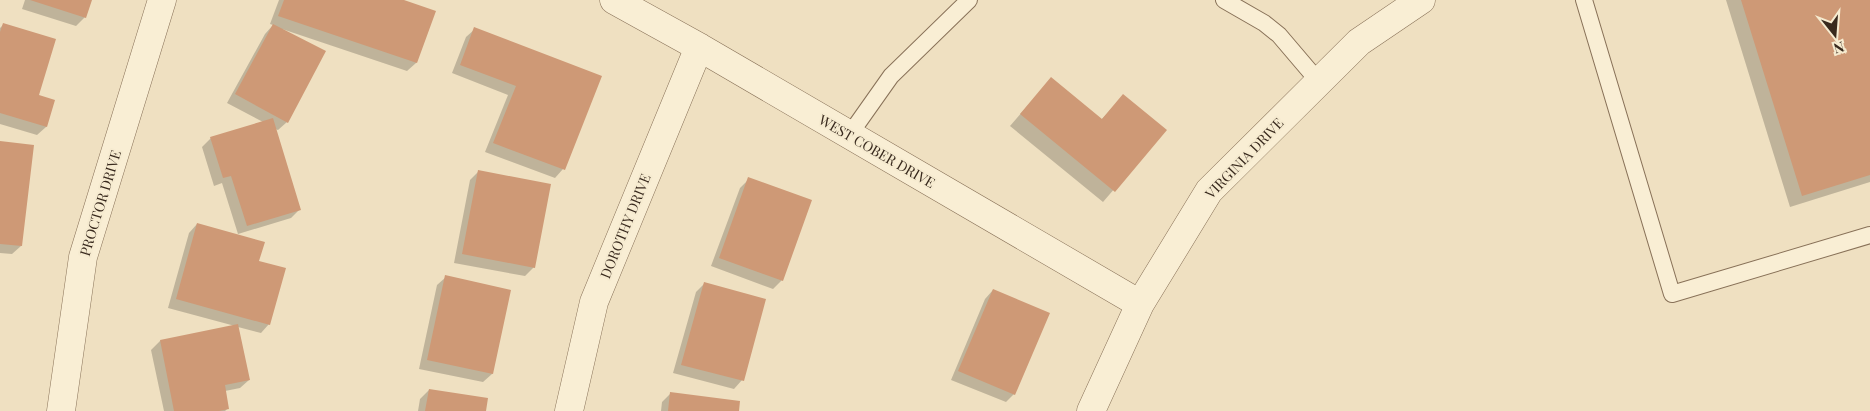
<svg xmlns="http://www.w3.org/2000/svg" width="1870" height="411" viewBox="0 0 1870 411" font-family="'Playfair Display',serif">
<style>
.shadow{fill:#0003}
.building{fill:#ce9976}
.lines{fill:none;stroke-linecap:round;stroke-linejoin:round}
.service-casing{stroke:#887158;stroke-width:18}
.minor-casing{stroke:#887158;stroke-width:29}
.service{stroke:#f9eed4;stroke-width:16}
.minor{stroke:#f9eed4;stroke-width:28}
.labels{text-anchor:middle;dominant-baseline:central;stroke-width:4;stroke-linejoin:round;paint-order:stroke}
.street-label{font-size:14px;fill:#38291d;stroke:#f6ebd0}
</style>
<rect width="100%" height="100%" fill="#efe0c1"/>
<path class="shadow" d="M 25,0 L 91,0 L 85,17 L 76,26 L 22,9 Z
M 279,0 L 400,0 L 434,12 L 416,63 L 407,71 L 282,29 L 287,122 L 278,130 L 275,129 L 300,209 L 291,218 L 238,234 L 222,183 L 214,186 L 202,147 L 211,138 L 263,122 L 227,103 L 265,34 L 273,25 L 270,24 Z
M 1726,0 L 1870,0 L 1870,182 L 1790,207 Z
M 3,25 L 38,96 L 54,101 L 46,127 L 37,135 L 0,124 L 0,28 Z
M 475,29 L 600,76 L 563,169 L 555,178 L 485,152 L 508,95 L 452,73 L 466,37 Z
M 1051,79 L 1101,120 L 1123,96 L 1165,130 L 1103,202 L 1010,126 Z
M 0,142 L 21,246 L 12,254 L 0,253 Z
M 478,172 L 534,267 L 525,276 L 454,263 L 470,180 Z
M 749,179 L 782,280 L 773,289 L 711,266 L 740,188 Z
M 197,224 L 258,262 L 269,324 L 261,333 L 238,327 L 249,380 L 240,388 L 225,391 L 228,408 L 225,411 L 164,411 L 151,350 L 160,341 L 235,326 L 168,308 L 189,233 Z
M 446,277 L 510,291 L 492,374 L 483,382 L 419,369 L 437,285 Z
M 704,284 L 742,380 L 734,389 L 673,373 L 696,292 Z
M 993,290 L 1014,394 L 1006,402 L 951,380 L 985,299 Z
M 429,390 L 485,411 L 418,411 L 420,399 Z
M 671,393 L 737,411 L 661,411 L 662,402 Z"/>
<path class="building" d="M 30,0 L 92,0 L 86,18 Z
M 284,0 L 404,0 L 436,11 L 417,63 L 278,16 Z
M 1741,0 L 1870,0 L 1870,175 L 1802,196 Z
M 3,23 L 56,39 L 39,95 L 55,100 L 47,127 L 0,113 L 0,32 Z
M 273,24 L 326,51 L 288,123 L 235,94 Z
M 474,27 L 602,76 L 565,170 L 493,143 L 516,86 L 460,65 Z
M 1051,77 L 1102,119 L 1123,94 L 1167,130 L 1115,192 L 1020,114 Z
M 273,118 L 301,210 L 247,226 L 231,176 L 223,178 L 210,137 Z
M 0,141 L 34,145 L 22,246 L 0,244 Z
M 478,170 L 551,184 L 535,268 L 462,254 Z
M 748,177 L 812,200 L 783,281 L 719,258 Z
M 197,223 L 265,242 L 259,261 L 286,268 L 270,325 L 176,299 Z
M 445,275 L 511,290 L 493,374 L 427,360 Z
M 704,282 L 766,299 L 744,381 L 681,365 Z
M 993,289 L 1050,313 L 1015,395 L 958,371 Z
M 238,324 L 250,380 L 225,385 L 229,409 L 219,411 L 174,411 L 160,340 Z
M 429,389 L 488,398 L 486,411 L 425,411 Z
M 670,392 L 740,401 L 739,411 L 668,411 Z"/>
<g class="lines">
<g class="service-casing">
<path id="service" d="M 1224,0 L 1264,23 L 1279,35 L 1319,82
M 1584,0 L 1672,294 L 1870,235
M 850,134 L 891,76 L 969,0"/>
</g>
<g class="minor-casing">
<path id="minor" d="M 614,0 L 699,47 L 1140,304
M 61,411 L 83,257 L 162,0
M 569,411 L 594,302 L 699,47
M 1091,411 L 1140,304 L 1209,191 L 1359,42 L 1421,0"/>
</g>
<use href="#service" class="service"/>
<use href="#minor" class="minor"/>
</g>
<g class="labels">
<g class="street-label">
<text transform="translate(877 151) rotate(30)">WEST COBER DRIVE</text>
<text transform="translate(1244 158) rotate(-46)">VIRGINIA DRIVE</text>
<text transform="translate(100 203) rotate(-73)">PROCTOR DRIVE</text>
<text transform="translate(625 226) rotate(-68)">DOROTHY DRIVE</text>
</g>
</g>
<g transform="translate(1835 35) rotate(163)" stroke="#f6ebd0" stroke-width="4" paint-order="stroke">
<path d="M0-4L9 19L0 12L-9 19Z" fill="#38291d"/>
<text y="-8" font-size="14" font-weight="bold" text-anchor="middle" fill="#38291d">N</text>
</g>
</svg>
